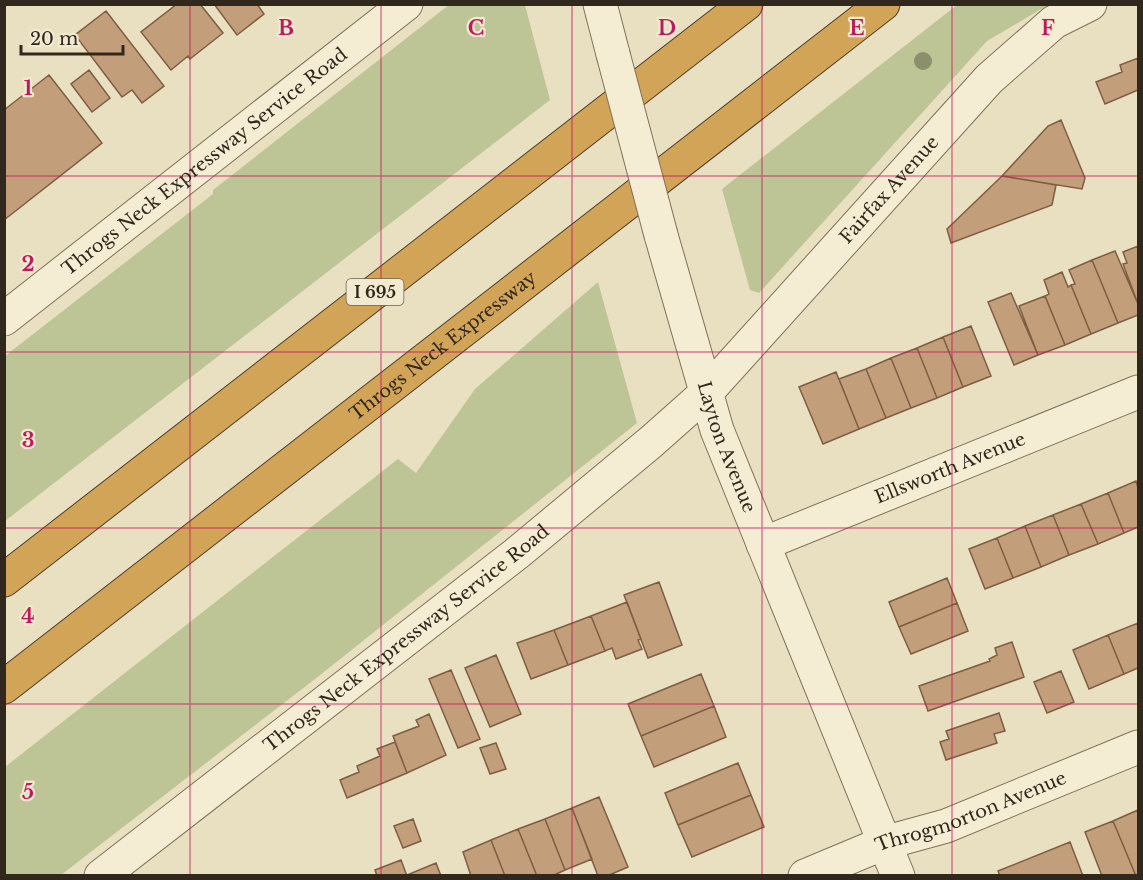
<svg xmlns="http://www.w3.org/2000/svg" width="1143" height="880" viewBox="0 0 1143 880" font-family="'Libre Baskerville',serif">
<style>
.green{fill:#bdc596}
.building{fill:#c39e7a;stroke:#7d5e43;stroke-width:1.5}
.lines{fill:none;stroke-linecap:round;stroke-linejoin:round}
.minor-casing{stroke:#80715a;stroke-width:35}
.highway-casing{stroke:#4e3f2e;stroke-width:35}
.minor{stroke:#f5edd3;stroke-width:33}
.highway{stroke:#d1a458;stroke-width:33}
.minor-bridge-casing{stroke:#80715a;stroke-width:35;stroke-linecap:butt}
.minor-bridge{stroke:#f5edd3;stroke-width:33}
.tree{fill:#8c8f6c}
.grid{fill:none;stroke:#c2185b;stroke-width:1.5;stroke-opacity:0.55}
.labels{text-anchor:middle;dominant-baseline:central;stroke-width:4.5;stroke-linejoin:round;paint-order:stroke}
.shield{fill:#f1ead0;stroke:#6b6253;stroke-width:1.5}
.shield-label{font-size:16px;font-weight:bold;fill:#31281d}
.street-label{font-size:18px;fill:#31281d;stroke:#f1ead0}
.grid-label{font-size:20px;text-anchor:middle;font-weight:bold;fill:#c2185b;stroke:#f1ead0;stroke-width:4.5;stroke-linejoin:round;paint-order:stroke}
</style>
<rect width="100%" height="100%" fill="#e9e0c1"/>
<path class="green" d="M 450,4 L 525,5 L 550,100 L 5,521 L 5,356 L 213,194 L 213,190 Z
M 957,5 L 1048,5 L 987,41 L 759,293 L 750,290 L 722,189 Z
M 598,282 L 637,423 L 315,679 L 61,875 L 5,875 L 5,767 L 398,459 L 416,473 L 475,389 Z"/>
<path class="building" d="M 177,4 L 200,4 L 223,33 L 190,59 L 188,56 L 171,70 L 141,32 Z
M 214,4 L 257,4 L 264,14 L 237,35 Z
M 106,11 L 164,86 L 142,103 L 132,90 L 122,97 L 75,35 Z
M 1138,58 L 1138,90 L 1105,104 L 1096,82 L 1122,72 L 1120,65 Z
M 89,70 L 110,98 L 92,112 L 71,84 Z
M 49,75 L 102,143 L 4,220 L 4,110 Z
M 1061,120 L 1085,178 L 1082,189 L 1002,176 L 1048,126 Z
M 1002,176 L 1056,185 L 1052,205 L 951,243 L 947,229 Z
M 1138,246 L 1138,304 L 1123,264 L 1127,263 L 1123,252 Z
M 1115,251 L 1138,304 L 1138,315 L 1118,323 L 1092,260 Z
M 1092,260 L 1118,323 L 1091,334 L 1071,285 L 1075,284 L 1069,270 Z
M 1062,272 L 1068,287 L 1071,285 L 1091,334 L 1065,345 L 1045,296 L 1049,294 L 1044,280 Z
M 1011,293 L 1038,355 L 1014,365 L 988,302 Z
M 1045,296 L 1065,345 L 1038,355 L 1019,306 Z
M 971,326 L 991,376 L 963,387 L 943,337 Z
M 943,337 L 963,387 L 937,398 L 917,348 Z
M 917,348 L 937,398 L 911,408 L 891,358 Z
M 891,358 L 911,408 L 886,418 L 866,369 Z
M 866,369 L 886,418 L 859,429 L 839,379 Z
M 836,372 L 859,429 L 823,444 L 799,387 Z
M 1136,481 L 1138,488 L 1138,527 L 1124,533 L 1108,493 Z
M 1108,493 L 1124,533 L 1098,544 L 1081,504 Z
M 1081,504 L 1098,544 L 1069,555 L 1053,515 Z
M 1053,515 L 1069,555 L 1041,567 L 1025,526 Z
M 1025,526 L 1041,567 L 1013,578 L 997,538 Z
M 997,538 L 1013,578 L 985,589 L 969,549 Z
M 947,578 L 957,603 L 899,627 L 889,602 Z
M 659,582 L 682,645 L 648,658 L 624,595 Z
M 627,602 L 641,639 L 638,640 L 642,649 L 616,659 L 612,648 L 605,651 L 591,616 Z
M 957,603 L 968,631 L 911,654 L 899,627 Z
M 591,616 L 605,651 L 568,665 L 554,630 Z
M 1138,623 L 1138,668 L 1124,674 L 1108,635 Z
M 554,630 L 568,665 L 531,679 L 517,643 Z
M 1108,635 L 1124,674 L 1089,689 L 1073,650 Z
M 1012,642 L 1024,677 L 928,711 L 919,686 L 990,661 L 989,659 L 997,655 L 995,648 Z
M 496,655 L 521,714 L 490,727 L 465,668 Z
M 451,670 L 480,739 L 458,748 L 429,679 Z
M 1061,671 L 1074,702 L 1047,713 L 1034,682 Z
M 701,674 L 714,706 L 641,736 L 628,704 Z
M 714,706 L 726,737 L 654,767 L 641,736 Z
M 999,713 L 1005,731 L 994,734 L 997,743 L 946,760 L 940,742 L 949,739 L 946,731 Z
M 429,714 L 446,755 L 407,773 L 393,736 L 419,726 L 416,720 Z
M 395,742 L 407,773 L 347,798 L 340,780 L 359,772 L 357,766 L 380,756 L 377,749 Z
M 496,743 L 506,769 L 490,774 L 480,748 Z
M 738,763 L 751,795 L 678,825 L 665,793 Z
M 751,795 L 764,827 L 692,857 L 678,825 Z
M 599,797 L 628,867 L 607,876 L 598,876 L 572,808 Z
M 572,808 L 592,859 L 565,870 L 545,819 Z
M 1138,810 L 1138,876 L 1136,876 L 1113,821 Z
M 413,819 L 421,841 L 403,848 L 394,826 Z
M 545,819 L 565,870 L 552,876 L 537,876 L 518,829 Z
M 1113,821 L 1136,876 L 1102,876 L 1085,832 Z
M 518,829 L 537,876 L 505,876 L 491,840 Z
M 491,840 L 505,876 L 471,876 L 463,852 Z
M 1070,842 L 1083,876 L 1000,876 L 998,871 Z
M 401,860 L 407,876 L 377,876 L 375,870 Z
M 436,863 L 441,876 L 407,876 L 407,875 Z"/>
<g class="lines">
<g class="minor-casing">
<g id="minor">
<path d="M 600,4 L 613,54"/>
<path id="s1" d="M 661,235 L 717,430 L 898,876"/>
<path id="s2" d="M 4,319 L 406,4"/>
<path id="s3" d="M 763,544 L 1138,392"/>
<path id="s4" d="M 101,876 L 516,554 L 651,442 L 705,394 L 989,79 L 1054,22 L 1090,4"/>
<path id="s5" d="M 805,876 L 884,843 L 946,826 L 1138,747"/>
</g>
</g>
<g class="highway-casing">
<g id="highway">
<path d="M 4,580 L 746,4"/>
<path id="s6" d="M 4,687 L 883,4"/>
</g>
</g>
<use href="#minor" class="minor"/>
<use href="#highway" class="highway"/>
<g class="minor-bridge-casing">
<path id="minor-bridge" d="M 613,54 L 661,235"/>
</g>
<use href="#minor-bridge" class="minor-bridge"/>
</g>
<circle class="tree" cx="923" cy="61" r="9"/>
<path class="grid" d="M 190,4 L 190,876M 381,4 L 381,876M 572,4 L 572,876M 762,4 L 762,876M 952,4 L 952,876M 4,176 L 1138,176M 4,352 L 1138,352M 4,528 L 1138,528M 4,704 L 1138,704"/>
<g class="labels">
<rect class="shield" x="346.5" y="279" width="57" height="26" rx="4.5"/>
<g class="shield-label">
<text x="375" y="292">I 695</text>
</g>
<g class="street-label">
<text stroke="none"><textPath href="#s2" startOffset="255">Throgs Neck Expressway Service Road</textPath></text>
<text stroke="none"><textPath href="#s4" startOffset="1048">Fairfax Avenue</textPath></text>
<text stroke="none"><textPath href="#s6" startOffset="556">Throgs Neck Expressway</textPath></text>
<text stroke="none"><textPath href="#s1" startOffset="222">Layton Avenue</textPath></text>
<text stroke="none"><textPath href="#s3" startOffset="202">Ellsworth Avenue</textPath></text>
<text stroke="none"><textPath href="#s4" startOffset="387">Throgs Neck Expressway Service Road</textPath></text>
<text stroke="none"><textPath href="#s5" startOffset="178">Throgmorton Avenue</textPath></text>
</g>
</g>
<g class="grid-label">
<text x="286" y="35">B</text>
<text x="476" y="35">C</text>
<text x="667" y="35">D</text>
<text x="857" y="35">E</text>
<text x="1048" y="35">F</text>
<text x="28" y="95">1</text>
<text x="28" y="271">2</text>
<text x="28" y="447">3</text>
<text x="28" y="623">4</text>
<text x="28" y="799">5</text>
</g>
<rect width="1143" height="880" fill="none" stroke="#31281d" stroke-width="12"/>
<path d="M21 45v9h102v-9" fill="none" stroke="#31281d" stroke-width="3"/>
<text x="30" y="45" font-size="18" fill="#31281d" stroke="#f1ead0" stroke-width="4.5" paint-order="stroke">20 m</text>
</svg>
